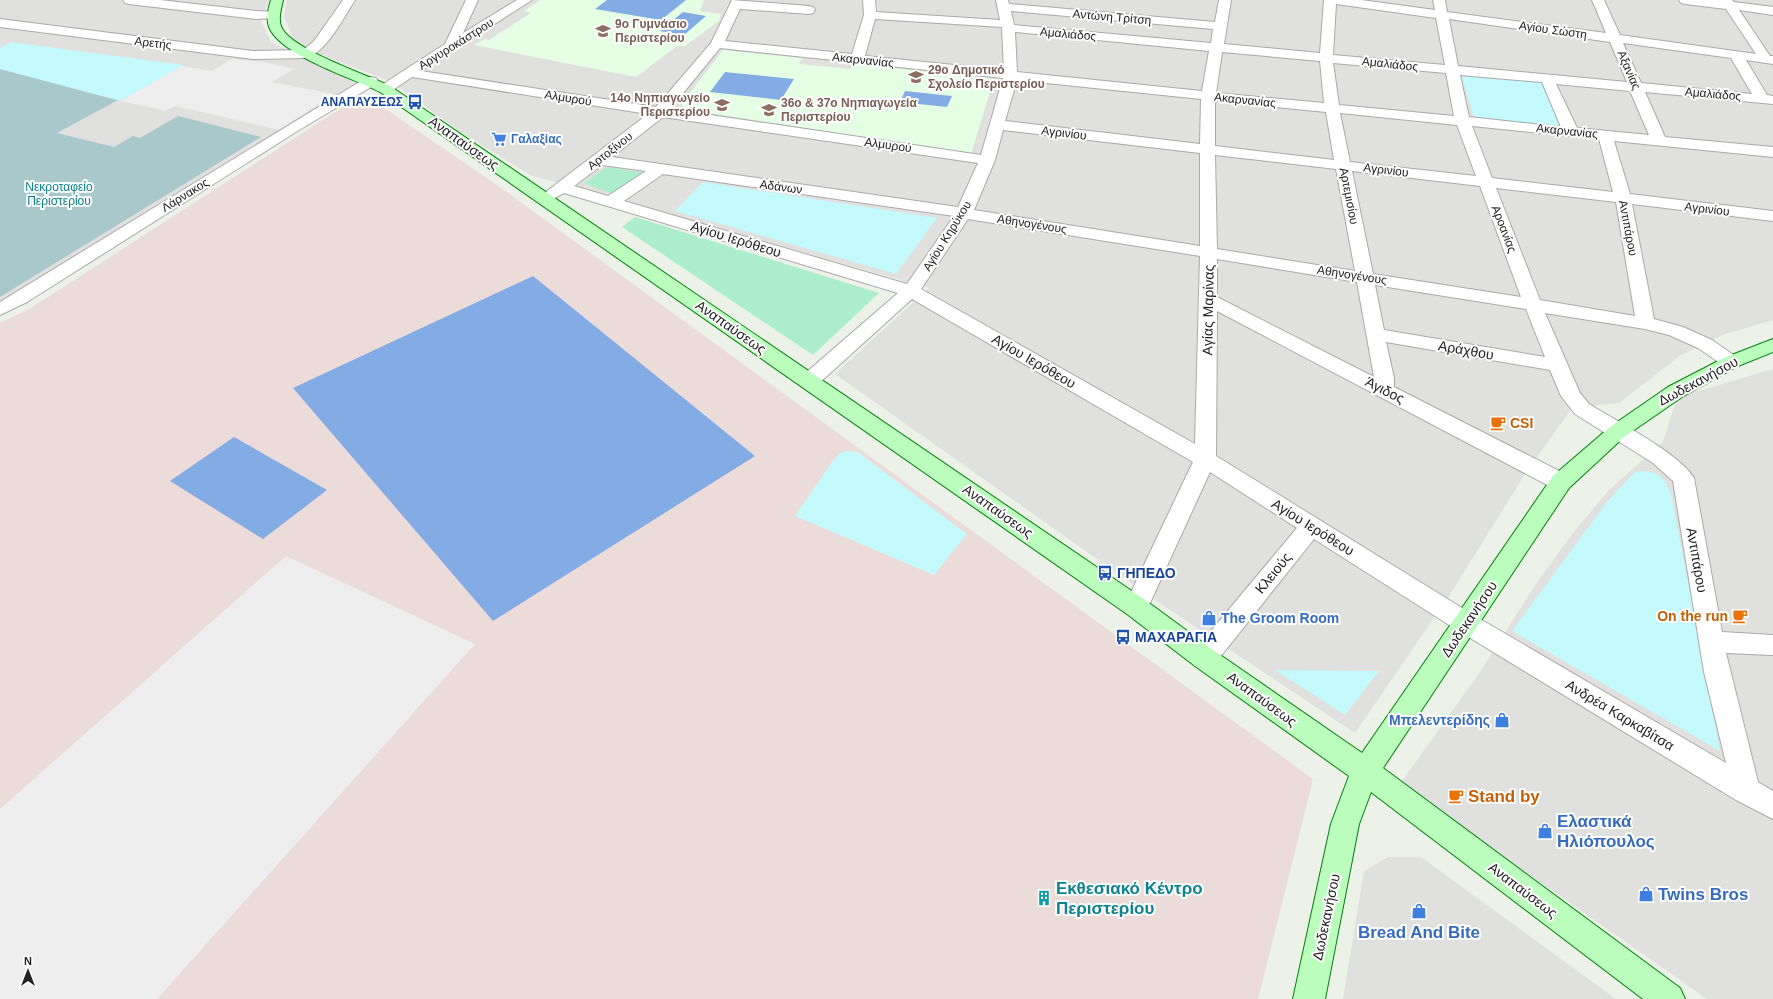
<svg xmlns="http://www.w3.org/2000/svg" width="1773" height="999" viewBox="0 0 1773 999" font-family="Helvetica,sans-serif">
<style>
.residential{fill:#e0e0de}
.industrial{fill:#ebdcda}
.education{fill:#e5ffe4}
.grass{fill:#aceecc}
.cemetery{fill:#a8c8cc}
.park{fill:#c4f9fd}
.pitch{fill:#83abe4}
.parking{fill:#eee}
.lines{fill:none;stroke-linecap:round;stroke-linejoin:round}
.street-casing{stroke:#a9a9a9;stroke-width:2}
.secondary-casing{stroke:#00810b;stroke-width:2}
.street{fill:#fff;fill-rule:evenodd}
.secondary{fill:#bbfdbd;fill-rule:evenodd}
.labels{text-anchor:middle;dominant-baseline:central;stroke-width:4;stroke-linejoin:round;paint-order:stroke}
.far-street-label{font-size:12px;fill:#222;stroke:#fff}
.far-education-label{font-size:12px;font-weight:bold;fill:#785e54;stroke:#fff;text-anchor:start}
.far-transit-label{font-size:12px;font-weight:bold;fill:#164399;stroke:#fff;text-anchor:end}
.far-shop-label{font-size:12px;font-weight:bold;fill:#366cbe;stroke:#fff;text-anchor:start}
.far-park-label{font-size:12px;fill:#068189;stroke:#fff}
.street-label{font-size:14px;fill:#222;stroke:#fff}
.food-label{font-size:14px;font-weight:bold;fill:#c56008;stroke:#fff;text-anchor:start}
.transit-label{font-size:14px;font-weight:bold;fill:#164399;stroke:#fff;text-anchor:start}
.shop-label{font-size:14px;font-weight:bold;fill:#366cbe;stroke:#fff;text-anchor:start}
.near-food-label{font-size:17px;font-weight:bold;fill:#c56008;stroke:#fff;text-anchor:start}
.near-shop-label{font-size:17px;font-weight:bold;fill:#366cbe;stroke:#fff;text-anchor:start}
.near-culture-label{font-size:17px;font-weight:bold;fill:#0d838f;stroke:#fff;text-anchor:start}
</style>
<rect width="100%" height="100%" fill="#ecf2e8"/>
<path class="residential" d="M 0,0 L 269,0 L 261,21 L 271,42 L 357,84 L 0,301 Z
M 287,0 L 1773,0 L 1773,320 L 1725,334 L 1681,355 L 1619,403 L 1572,408 L 1525,474 L 1449,596 L 1355,733 L 1158,602 L 835,374 L 929,288 L 530,175 L 459,131 L 392,82 L 323,55 L 294,40 L 284,17 Z
M 1773,369 L 1773,999 L 1707,999 L 1400,784 L 1480,672 L 1536,584 L 1573,533 L 1609,490 L 1663,442 L 1678,395 L 1706,389 Z
M 1388,857 L 1421,857 L 1616,999 L 1343,999 L 1364,871 Z"/>
<path class="industrial" d="M 360,96 L 389,111 L 504,190 L 1313,779 L 1258,999 L 0,999 L 0,323 L 31,308 Z"/>
<path class="education" d="M 540,0 L 704,0 L 700,11 L 721,14 L 719,21 L 685,46 L 677,46 L 636,77 L 474,45 L 485,39 L 489,40 L 531,13 L 524,11 Z
M 723,50 L 802,58 L 799,64 L 850,69 L 854,64 L 994,79 L 971,154 L 684,109 L 682,107 L 682,103 Z"/>
<path class="grass" d="M 607,167 L 643,173 L 643,174 L 613,194 L 584,183 Z
M 635,217 L 879,293 L 813,355 L 622,227 Z"/>
<path class="cemetery" d="M 0,69 L 118,100 L 57,133 L 114,147 L 133,136 L 140,138 L 178,116 L 261,137 L 0,297 Z"/>
<path class="park" d="M 11,42 L 184,65 L 121,101 L 0,69 L 0,48 Z
M 1461,74 L 1542,82 L 1560,128 L 1474,118 Z
M 703,182 L 937,218 L 896,274 L 675,211 Z
M 846,451 L 858,452 L 967,534 L 934,575 L 795,516 L 832,462 L 840,453 Z
M 1643,471 C 1661,472 1667,481 1672,498 L 1720,751 L 1512,631 L 1606,503 L 1635,472 Z
M 1275,670 L 1379,671 L 1345,715 Z"/>
<path class="pitch" d="M 607,0 L 686,0 L 661,20 L 595,9 Z
M 683,12 L 706,16 L 684,35 L 660,31 Z
M 725,72 L 794,79 L 781,100 L 710,92 Z
M 905,91 L 952,96 L 947,107 L 900,102 Z
M 533,276 L 755,456 L 493,621 L 293,388 Z
M 234,437 L 327,490 L 263,539 L 170,481 Z"/>
<path class="parking" d="M 232,59 L 263,62 L 294,69 L 272,82 L 334,94 L 280,130 L 175,106 L 166,111 L 121,101 L 182,66 L 212,71 Z
M 286,556 L 475,644 L 157,999 L 0,999 L 0,809 Z"/>
<g class="lines">
<g class="street-casing">
<path id="street" d="M 123,0 L 160,0 L 257,11 L 277,12 L 279,15 L 277,18 L 257,19 L 129,4 L 125,3 Z
M 343,0 L 355,0 C 344,17 326,53 306,58 L 253,59 L 0,27 L 0,19 L 253,51 L 303,50 L 314,41 Z
M 466,0 L 478,0 L 463,33 L 517,0 L 532,0 L 421,71 L 656,107 L 711,43 L 732,0 L 809,6 L 813,7 L 815,10 L 813,13 L 809,14 L 740,9 L 725,41 L 852,54 L 864,15 L 863,0 L 875,0 L 876,12 L 1000,20 L 996,0 L 1008,0 L 1009,4 L 1215,22 L 1219,0 L 1231,0 L 1224,44 L 1320,53 L 1324,0 L 1361,0 L 1435,10 L 1433,0 L 1445,0 L 1447,12 L 1606,33 L 1592,0 L 1604,0 L 1620,35 L 1756,54 L 1726,9 L 1685,4 L 1681,3 L 1679,0 L 1732,0 L 1734,2 L 1773,7 L 1773,15 L 1739,10 L 1770,56 L 1773,56 L 1773,64 L 1746,60 L 1767,95 L 1773,96 L 1773,104 L 1645,92 L 1665,137 L 1773,147 L 1773,157 L 1614,141 L 1630,194 L 1773,211 L 1773,221 L 1632,204 L 1654,319 L 1683,327 L 1712,340 L 1738,358 L 1741,362 L 1738,366 L 1731,368 L 1724,366 L 1698,348 L 1669,335 L 1645,329 L 1545,313 L 1580,393 L 1589,404 C 1615,420 1680,454 1694,478 L 1722,632 L 1773,635 L 1773,655 L 1726,653 L 1758,782 L 1773,791 L 1773,819 L 1736,800 L 1457,630 L 1314,539 L 1213,666 L 1204,669 L 1195,666 L 1191,658 L 1195,650 L 1297,528 L 1210,472 L 1145,614 L 1136,617 L 1127,614 L 1124,607 L 1193,462 L 912,299 L 816,386 L 809,388 L 802,386 L 799,381 L 802,376 L 898,293 L 564,193 L 553,199 L 547,197 L 545,194 L 547,191 L 648,114 L 412,77 L 390,92 L 380,92 L 378,89 L 380,86 L 445,44 ZM 1336,4 L 1436,18 L 1445,65 L 1333,55 ZM 1011,11 L 1213,29 L 1211,43 L 1014,25 ZM 875,19 L 1002,27 L 1004,70 L 865,56 ZM 1449,19 L 1610,42 L 1627,82 L 1458,66 ZM 1015,32 L 1209,51 L 1202,91 L 1017,72 ZM 1623,43 L 1731,58 L 1752,94 L 1641,83 ZM 720,48 L 1003,78 L 981,155 L 670,109 ZM 1222,52 L 1320,61 L 1324,103 L 1216,93 ZM 1333,63 L 1446,73 L 1454,116 L 1339,105 ZM 1460,75 L 1542,82 L 1561,127 L 1469,117 ZM 1017,80 L 1201,99 L 1200,144 L 1005,121 ZM 1556,84 L 1630,91 L 1649,135 L 1577,128 ZM 1215,101 L 1326,112 L 1334,160 L 1215,146 ZM 1340,113 L 1457,125 L 1476,176 L 1350,162 ZM 663,117 L 978,163 L 958,207 L 612,157 ZM 1472,126 L 1599,139 L 1613,192 L 1492,178 ZM 1003,130 L 1200,153 L 1200,246 L 974,210 L 995,160 ZM 1215,155 L 1336,169 L 1355,271 L 1217,249 ZM 602,165 L 646,171 L 608,196 L 574,186 ZM 1352,171 L 1480,186 L 1521,297 L 1373,274 ZM 663,174 L 954,216 L 907,284 L 624,201 ZM 1496,188 L 1616,202 L 1635,316 L 1540,300 ZM 968,219 L 1200,256 L 1195,444 L 921,289 ZM 1217,259 L 1357,282 L 1374,377 L 1217,297 ZM 1375,285 L 1526,309 L 1545,357 L 1384,330 ZM 1217,311 L 1553,488 L 1561,490 L 1569,488 L 1572,482 L 1569,476 L 1394,387 L 1394,378 L 1386,342 L 1550,370 L 1561,396 L 1575,414 L 1653,463 L 1673,481 L 1704,672 L 1726,763 L 1475,616 L 1216,456 Z
M 371,77 L 376,78 L 378,81 L 376,84 L 299,130 L 27,302 L 0,315 L 0,302 L 366,78 Z"/>
</g>
<g class="secondary-casing">
<path id="secondary" d="M 271,0 L 283,0 C 281,10 277,21 283,30 C 297,51 365,74 390,86 L 1145,600 L 1213,650 L 1362,753 L 1553,476 L 1610,427 L 1668,387 L 1724,358 L 1773,339 L 1773,352 L 1738,366 L 1682,397 L 1624,437 L 1569,488 L 1383,768 L 1680,988 L 1685,999 L 1643,999 L 1371,792 L 1359,824 L 1325,999 L 1293,999 L 1331,824 L 1349,776 L 1195,666 L 1127,614 L 380,92 C 353,78 281,56 269,27 C 266,18 268,9 271,0 Z"/>
</g>
<use href="#street" class="street"/>
<use href="#secondary" class="secondary"/>
</g>
<defs>
<g id="school-bare" transform="scale(1.2)"><path d="M0-5L7-2L0 1L-7-2ZM-4 1L0 2.5L4 1V4Q0 6-4 4Z" fill="#8d6e63" stroke="#fff" stroke-width="2.5" paint-order="stroke"/></g>
<g id="bus-bare" transform="scale(1.2)"><path d="M-5-6H5V4H4V6H2V4H-2V6H-4V4H-5ZM-3.5-4V0h7V-4ZM-3.5 1.2v1.5H-2V1.2ZM2 1.2v1.5H3.5V1.2Z" fill="#1a4fb4" stroke="#fff" stroke-width="2.5" paint-order="stroke"/></g>
<g id="supermarket-bare" transform="scale(1.2)"><path d="M-6-5.5h2.5l.6 2H6L4.5 2H-2.5L-4.4-4H-6ZM-1.5 3.2a1.3 1.3 0 1 0 .1 0ZM3 3.2a1.3 1.3 0 1 0 .1 0Z" fill="#3f7fe0" stroke="#fff" stroke-width="2.5" paint-order="stroke"/></g>
<g id="cafe-bare" transform="scale(1.2)"><path d="M-5.5-4.5H6V0H3Q3 3.5 0 3.5H-2.5Q-5.5 3.5-5.5 0ZM3-3.2v2h1.7v-2ZM-6 4.5H4V6H-6Z" fill="#e8710a" stroke="#fff" stroke-width="2.5" paint-order="stroke"/></g>
<g id="shop-bare" transform="scale(1.2)"><path d="M-5-2.5h2.3a2.7 3.5 0 0 1 5.4 0H5L5.5 6h-11ZM-1.5-2.5h3a1.5 2.3 0 0 0-3 0Z" fill="#3f7fe0" stroke="#fff" stroke-width="2.5" paint-order="stroke"/></g>
<g id="building-bare" transform="scale(1.2)"><path d="M-4-6H4V6H1V3H-1V6H-4ZM-2.5-4.3h1.7v1.8h-1.7ZM.8-4.3h1.7v1.8H.8ZM-2.5-1h1.7V.8h-1.7ZM.8-1h1.7V.8H.8Z" fill="#0f9aa8" stroke="#fff" stroke-width="2.5" paint-order="stroke"/></g>
</defs>
<g fill-rule="evenodd">
<use href="#school-bare" x="603" y="31"/>
<use href="#school-bare" x="916" y="77"/>
<use href="#bus-bare" x="415" y="102"/>
<use href="#school-bare" x="722" y="105"/>
<use href="#school-bare" x="769" y="110"/>
<use href="#supermarket-bare" x="499" y="139"/>
<use href="#cafe-bare" x="1498" y="423"/>
<use href="#bus-bare" x="1105" y="573"/>
<use href="#cafe-bare" x="1740" y="616"/>
<use href="#shop-bare" x="1209" y="618"/>
<use href="#bus-bare" x="1123" y="637"/>
<use href="#shop-bare" x="1502" y="720"/>
<use href="#cafe-bare" x="1456" y="796"/>
<use href="#shop-bare" x="1545" y="831"/>
<use href="#shop-bare" x="1646" y="894"/>
<use href="#building-bare" x="1044" y="898"/>
<use href="#shop-bare" x="1419" y="911"/>
</g>
<g class="labels">
<g class="far-street-label">
<text transform="translate(1112 17) rotate(5)">Αντώνη Τρίτση</text>
<text transform="translate(1553 30) rotate(8)">Αγίου Σώστη</text>
<text transform="translate(1068 34) rotate(5)">Αμαλιάδος</text>
<text transform="translate(153 43) rotate(7)">Αρετής</text>
<text transform="translate(456 44) rotate(-32)">Αργυροκάστρου</text>
<text transform="translate(863 60) rotate(6)">Ακαρνανίας</text>
<text transform="translate(1390 64) rotate(6)">Αμαλιάδος</text>
<text transform="translate(1629 70) rotate(67)">Αξανίας</text>
<text transform="translate(1713 94) rotate(5)">Αμαλιάδος</text>
<text transform="translate(568 98) rotate(9)">Αλμυρού</text>
<text transform="translate(1245 100) rotate(6)">Ακαρνανίας</text>
<text transform="translate(1567 131) rotate(6)">Ακαρνανίας</text>
<text transform="translate(1064 133) rotate(7)">Αγρινίου</text>
<text transform="translate(888 145) rotate(8)">Αλμυρού</text>
<text transform="translate(610 151) rotate(-38)">Αρτοξίνου</text>
<text transform="translate(1386 170) rotate(7)">Αγρινίου</text>
<text transform="translate(781 187) rotate(8)">Αδάνων</text>
<text transform="translate(185 195) rotate(-32)">Λάρνακος</text>
<text transform="translate(1349 196) rotate(79)">Αρτεμισίου</text>
<text transform="translate(1707 209) rotate(7)">Αγρινίου</text>
<text transform="translate(1032 224) rotate(9)">Αθηνογένους</text>
<text transform="translate(1628 228) rotate(79)">Αντιπάρου</text>
<text transform="translate(1504 229) rotate(69)">Αροανίας</text>
<text transform="translate(947 236) rotate(-58)">Αγίου Κηρύκου</text>
<text transform="translate(1352 275) rotate(9)">Αθηνογένους</text>
</g>
<g class="far-education-label">
<text x="615" y="24">9ο Γυμνάσιο<tspan x="615" dy="14">Περιστερίου</tspan></text>
<text x="928" y="70">29o Δημοτικό<tspan x="928" dy="14">Σχολείο Περιστερίου</tspan></text>
<text x="710" y="98" text-anchor="end">14ο Νηπιαγωγείο<tspan x="710" dy="14">Περιστερίου</tspan></text>
<text x="781" y="103">36ο &amp; 37ο Νηπιαγωγεία<tspan x="781" dy="14">Περιστερίου</tspan></text>
</g>
<g class="far-transit-label">
<text x="403" y="102">ΑΝΑΠΑΥΣΕΩΣ</text>
</g>
<g class="far-shop-label">
<text x="511" y="139">Γαλαξίας</text>
</g>
<g class="far-park-label">
<text x="59" y="187">Νεκροταφείο<tspan x="59" dy="14">Περιστερίου</tspan></text>
</g>
<g class="street-label">
<text transform="translate(464 143) rotate(35)">Αναπαύσεως</text>
<text transform="translate(736 239) rotate(17)">Αγίου Ιερόθεου</text>
<text transform="translate(1208 310) rotate(-89)">Αγίας Μαρίνας</text>
<text transform="translate(731 327) rotate(35)">Αναπαύσεως</text>
<text transform="translate(1466 350) rotate(10)">Αράχθου</text>
<text transform="translate(1034 361) rotate(30)">Αγίου Ιερόθεου</text>
<text transform="translate(1698 381) rotate(-28)">Δωδεκανήσου</text>
<text transform="translate(1385 390) rotate(27)">Άγιδος</text>
<text transform="translate(998 511) rotate(35)">Αναπαύσεως</text>
<text transform="translate(1313 527) rotate(32)">Αγίου Ιερόθεου</text>
<text transform="translate(1697 560) rotate(80)">Αντιπάρου</text>
<text transform="translate(1273 573) rotate(-51)">Κλειούς</text>
<text transform="translate(1469 619) rotate(-56)">Δωδεκανήσου</text>
<text transform="translate(1262 699) rotate(36)">Αναπαύσεως</text>
<text transform="translate(1620 715) rotate(31)">Ανδρέα Καρκαβίτσα</text>
<text transform="translate(1523 890) rotate(37)">Αναπαύσεως</text>
<text transform="translate(1326 917) rotate(-78)">Δωδεκανήσου</text>
</g>
<g class="food-label">
<text x="1510" y="423">CSI</text>
<text x="1728" y="616" text-anchor="end">On the run</text>
</g>
<g class="transit-label">
<text x="1117" y="573">ΓΗΠΕΔΟ</text>
<text x="1135" y="637">ΜΑΧΑΡΑΓΙΑ</text>
</g>
<g class="shop-label">
<text x="1221" y="618">The Groom Room</text>
<text x="1490" y="720" text-anchor="end">Μπελεντερίδης</text>
</g>
<g class="near-food-label">
<text x="1468" y="796">Stand by</text>
</g>
<g class="near-shop-label">
<text x="1557" y="821">Ελαστικά<tspan x="1557" dy="20">Ηλιόπουλος</tspan></text>
<text x="1658" y="894">Twins Bros</text>
<text x="1419" y="932" text-anchor="middle">Bread And Bite</text>
</g>
<g class="near-culture-label">
<text x="1056" y="888">Εκθεσιακό Κέντρο<tspan x="1056" dy="20">Περιστερίου</tspan></text>
</g>
</g>
<g transform="translate(28 971)" stroke="#ffffff" stroke-width="3" paint-order="stroke">
<path d="M0-3L7 15L0 10L-7 15Z" fill="#222222"/>
<text y="-6" font-size="11" font-weight="bold" text-anchor="middle" fill="#222222">N</text>
</g>
</svg>
